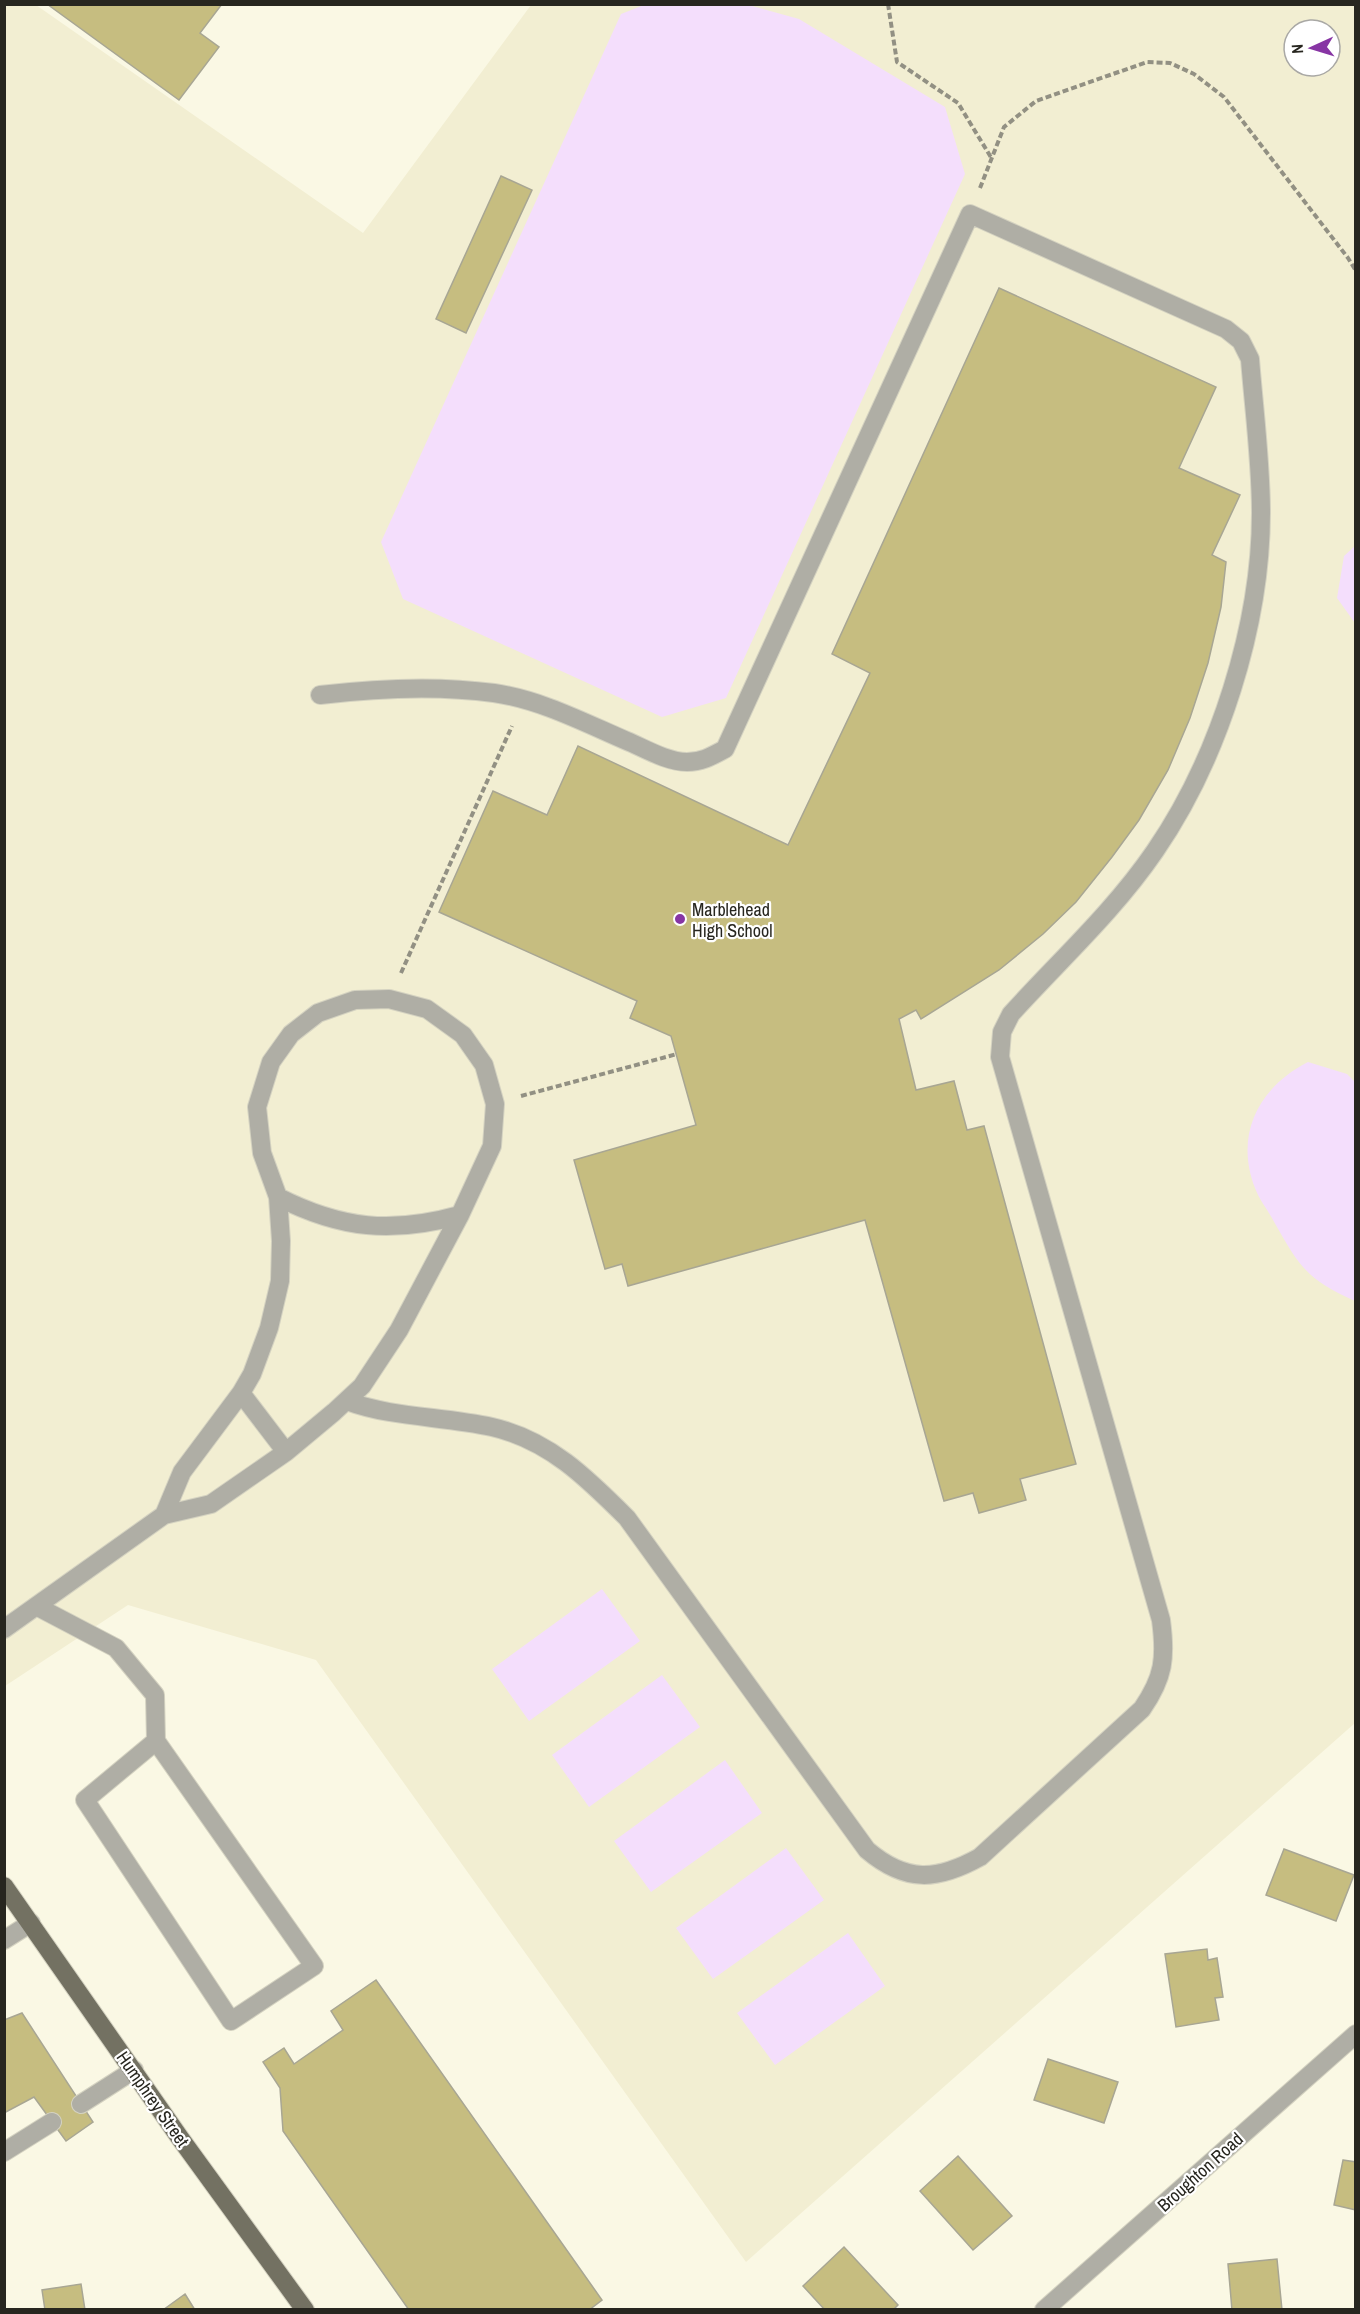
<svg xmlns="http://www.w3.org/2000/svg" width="1360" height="2314" viewBox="0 0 1360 2314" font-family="'Archivo Narrow',sans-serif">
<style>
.built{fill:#f2eed2;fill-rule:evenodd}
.green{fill:#f4defc}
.building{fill:#c6bd80;stroke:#a8a693;stroke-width:1.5}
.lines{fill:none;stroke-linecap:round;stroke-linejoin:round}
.lane-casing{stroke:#d4d2c1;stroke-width:20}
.street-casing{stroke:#d4d2c1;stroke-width:20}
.primary-casing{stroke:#d4d2c1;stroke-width:20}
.path{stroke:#929083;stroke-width:4;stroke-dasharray:6 3;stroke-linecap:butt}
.lane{stroke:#afaea5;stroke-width:18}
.street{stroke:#afaea5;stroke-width:18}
.primary{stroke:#737162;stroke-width:18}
.poi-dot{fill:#8735a4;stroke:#fff;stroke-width:2}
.labels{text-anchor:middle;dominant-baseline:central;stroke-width:4.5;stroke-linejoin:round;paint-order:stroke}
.poi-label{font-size:18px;fill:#27261f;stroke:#fff;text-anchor:start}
.street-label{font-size:18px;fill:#27261f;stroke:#fff}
</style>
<rect width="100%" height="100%" fill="#faf8e4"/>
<path class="built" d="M 5,5 L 36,5 L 363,233 L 531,5 L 1355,5 L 1355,1723 L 746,2262 L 316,1660 L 128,1605 L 5,1686 ZM 1294,30 L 1330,30 L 1330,66 L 1294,66 Z"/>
<path class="green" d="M 745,4 L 799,19 L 945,107 L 965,174 L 726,698 L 662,717 L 403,599 L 381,542 L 621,14 L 644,5 Z
M 1355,546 L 1355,623 L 1337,598 L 1344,556 Z
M 1308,1062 L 1347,1074 L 1355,1082 L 1355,1301 C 1306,1279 1299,1266 1273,1220 C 1267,1209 1259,1199 1255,1188 C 1234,1134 1259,1087 1308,1062 Z
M 602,1589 L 640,1641 L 529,1721 L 492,1669 Z
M 662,1675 L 700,1727 L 589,1807 L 552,1755 Z
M 725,1760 L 762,1813 L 651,1892 L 614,1841 Z
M 786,1848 L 824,1900 L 713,1979 L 676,1928 Z
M 848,1933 L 885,1986 L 775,2065 L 737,2013 Z"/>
<path class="building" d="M 47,4 L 222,4 L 200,33 L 219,47 L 179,100 Z
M 501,176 L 532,190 L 466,333 L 436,319 Z
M 999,288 L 1216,387 L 1179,468 L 1240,495 L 1212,555 L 1226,562 L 1221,607 L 1208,663 L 1190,718 L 1168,770 L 1139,820 L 1112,857 L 1076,902 L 1043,934 L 999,970 L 921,1019 L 916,1010 L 899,1019 L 916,1090 L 954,1081 L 967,1130 L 984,1126 L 1076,1464 L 1020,1479 L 1026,1500 L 979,1513 L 973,1493 L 944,1501 L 865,1220 L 628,1286 L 622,1264 L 605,1269 L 574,1160 L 696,1125 L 671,1036 L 630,1018 L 637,1001 L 439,912 L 493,791 L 547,815 L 578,746 L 788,845 L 870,673 L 832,654 Z
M 1284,1849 L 1354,1875 L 1336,1921 L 1266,1895 Z
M 1207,1949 L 1208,1960 L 1217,1958 L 1223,1997 L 1215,1998 L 1219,2020 L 1176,2027 L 1165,1954 Z
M 376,1980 L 602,2300 L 589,2310 L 409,2310 L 283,2131 L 280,2088 L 263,2062 L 284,2048 L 294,2064 L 343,2030 L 331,2011 Z
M 22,2013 L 93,2122 L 66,2141 L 34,2097 L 4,2113 L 4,2020 Z
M 1048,2059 L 1118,2082 L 1104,2123 L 1034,2100 Z
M 958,2156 L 1012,2216 L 973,2250 L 920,2191 Z
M 1343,2160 L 1356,2162 L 1356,2210 L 1334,2205 Z
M 844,2247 L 898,2305 L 893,2310 L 825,2310 L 803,2286 Z
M 1277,2259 L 1282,2310 L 1232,2310 L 1228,2264 Z
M 81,2284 L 85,2310 L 45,2310 L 42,2290 Z
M 185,2294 L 195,2310 L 163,2310 Z"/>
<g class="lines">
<g class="lane-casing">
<path id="lane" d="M 320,695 C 378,688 436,685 494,693 C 541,700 583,722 627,741 C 644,748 667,762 687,762 C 702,762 712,756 725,749 L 970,214 L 1226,329 L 1241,341 L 1250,359 C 1254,410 1261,462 1261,513 C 1261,625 1219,758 1155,851 C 1114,911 1060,960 1011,1014 L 1002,1032 L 1000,1057 L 1161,1620 C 1166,1658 1164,1677 1142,1709 L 980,1857 C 937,1881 906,1883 867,1850 L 627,1518 C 587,1478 549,1440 492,1427 C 443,1416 393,1418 347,1401
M 278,1197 C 341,1229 392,1234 460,1215
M 241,1393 L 286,1452
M 36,1606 L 116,1648 L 155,1695 L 156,1741 L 314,1966 L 231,2021 L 85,1800 L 156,1741
M 4,1629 L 164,1515 L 211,1504 L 286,1452 L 334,1412 L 362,1386 L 399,1330 L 460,1215 L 492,1146 L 495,1104 L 484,1065 L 463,1035 L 427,1009 L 389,999 L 355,1000 L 318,1013 L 291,1034 L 271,1062 L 257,1107 L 262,1153 L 278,1197 L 281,1241 L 280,1281 L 269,1328 L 252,1374 L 241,1393 L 182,1472 L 164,1515
M 4,1940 L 31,1923
M 81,2104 L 134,2070
M 4,2152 L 52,2122"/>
</g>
<g class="street-casing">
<path id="street" d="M 1044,2310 L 1356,2034"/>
</g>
<g class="primary-casing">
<path id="primary" d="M 4,1886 L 180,2138 L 305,2310"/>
</g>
<path class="path" d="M 888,4 L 897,62 L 958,103 L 992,159
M 980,188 L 1004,127 L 1036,101 L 1147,62 L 1170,63 L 1194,74 L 1224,97 L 1348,258 L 1356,271
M 401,973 L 512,726
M 521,1096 L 677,1054"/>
<use href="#lane" class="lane"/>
<use href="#street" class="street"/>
<use href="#primary" class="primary"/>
</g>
<circle class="poi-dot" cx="680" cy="919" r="6"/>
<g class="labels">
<g class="poi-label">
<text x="692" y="909">Marblehead<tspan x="692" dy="21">High School</tspan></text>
</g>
<g class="street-label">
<text transform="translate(153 2099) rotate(55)">Humphrey Street</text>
<text transform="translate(1200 2172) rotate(-42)">Broughton Road</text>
</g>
</g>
<rect width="1360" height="2314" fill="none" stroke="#27261f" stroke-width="12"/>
<g transform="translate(1312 48) rotate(266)"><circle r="28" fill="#ffffff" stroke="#a9a8a5" stroke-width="1.5"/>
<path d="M0-4.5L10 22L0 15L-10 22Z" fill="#8735a4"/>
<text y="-9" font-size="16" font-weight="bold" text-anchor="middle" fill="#27261f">N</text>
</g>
</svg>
